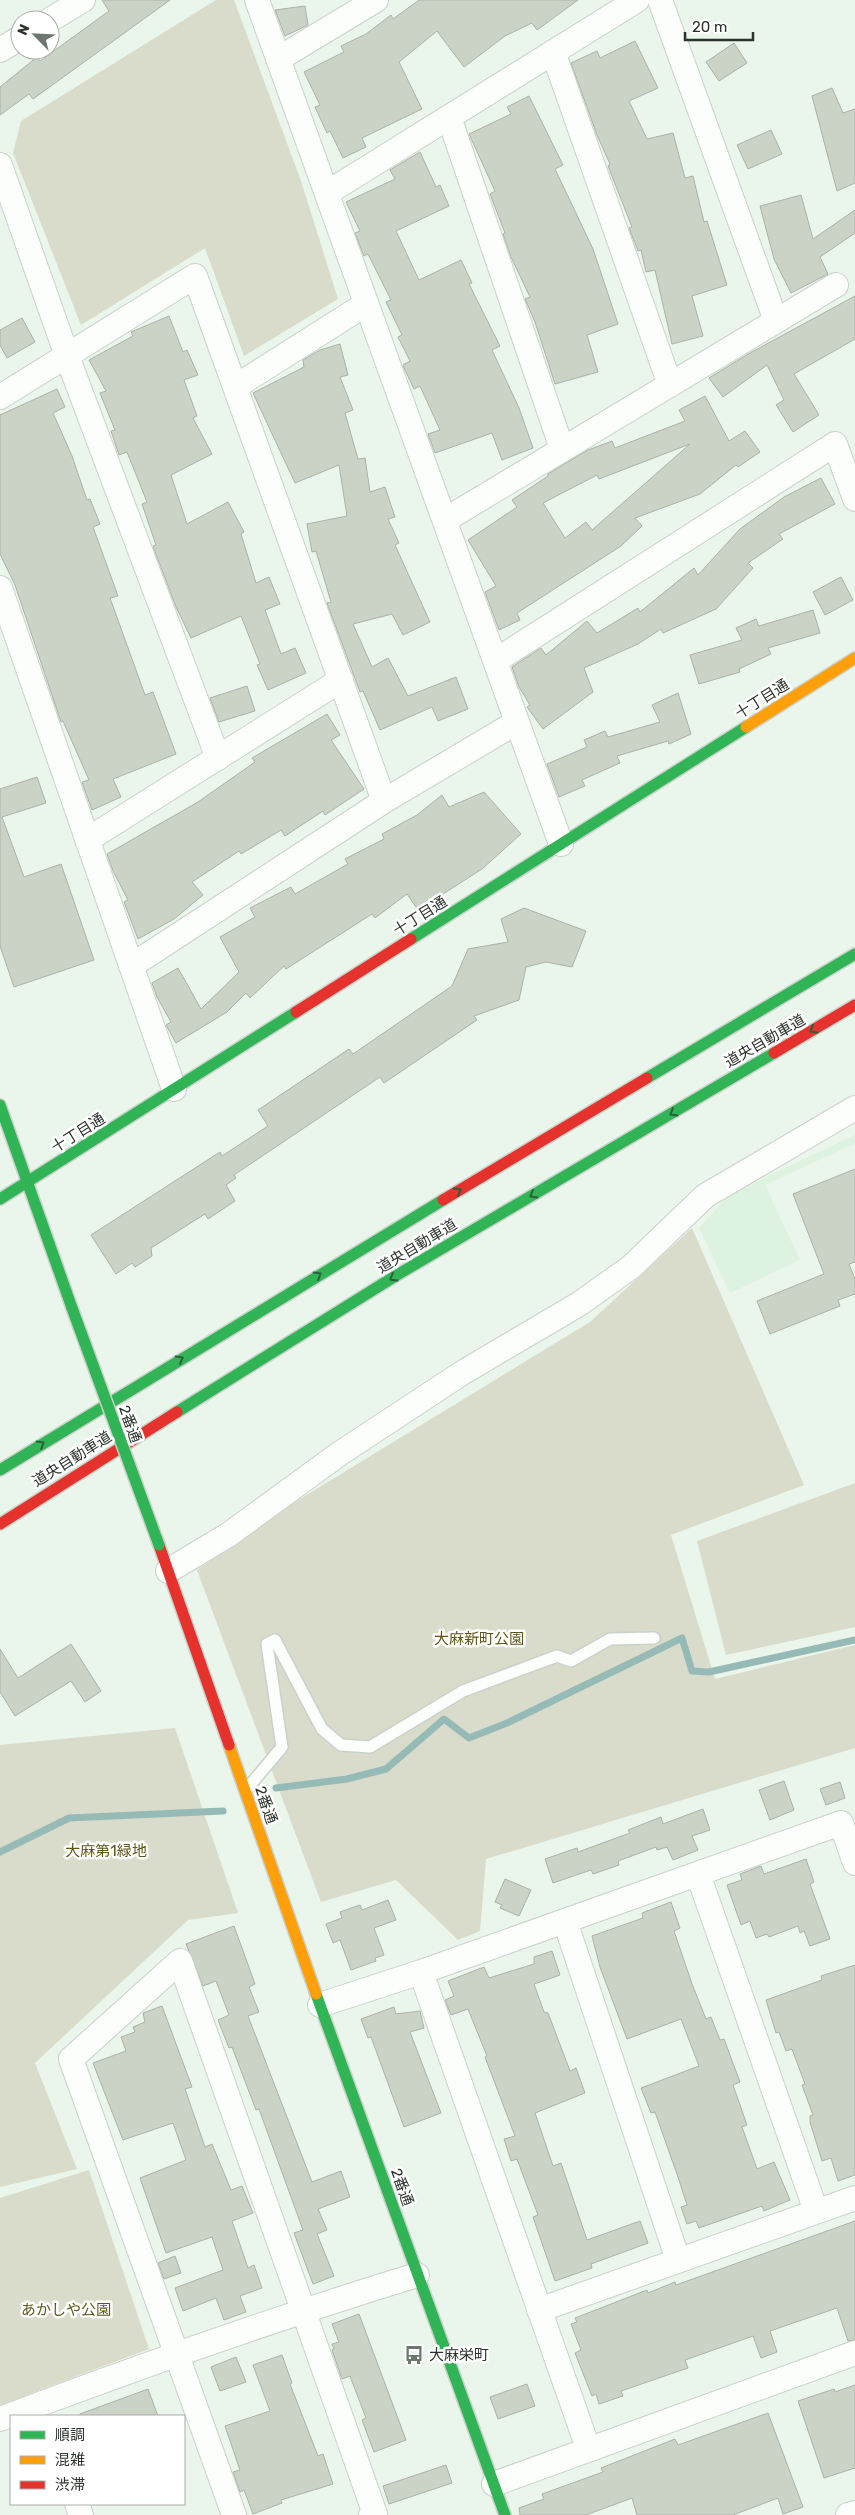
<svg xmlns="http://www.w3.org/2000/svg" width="855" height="2515" viewBox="0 0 855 2515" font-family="Rubik,'Noto Sans JP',sans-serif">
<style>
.built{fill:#def2e0}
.green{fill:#d9dccb}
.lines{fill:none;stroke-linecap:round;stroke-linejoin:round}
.stream{stroke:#96bbb6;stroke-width:7}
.building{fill:#cbd3c7;stroke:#abb2a8;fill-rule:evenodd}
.lane-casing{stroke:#c9d2ca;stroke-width:14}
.street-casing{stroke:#c9d2ca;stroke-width:26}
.fast-casing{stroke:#c9d2ca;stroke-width:14}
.slow-casing{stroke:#c9d2ca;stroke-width:14}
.jam-casing{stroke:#c9d2ca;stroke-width:14}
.lane{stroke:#fcfefc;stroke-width:11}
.street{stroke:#fcfefc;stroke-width:24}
.fast{stroke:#30b455;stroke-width:11}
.slow{stroke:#ff9f0a;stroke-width:11}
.jam{stroke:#e5322d;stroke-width:11}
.fast-bridge-casing{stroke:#c9d2ca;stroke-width:14;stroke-linecap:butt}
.fast-bridge{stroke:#30b455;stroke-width:11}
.oneway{stroke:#2d603a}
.labels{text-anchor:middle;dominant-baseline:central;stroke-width:5;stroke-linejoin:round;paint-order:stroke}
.street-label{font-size:15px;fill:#2b332c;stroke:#fff}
.park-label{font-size:15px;fill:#5f5619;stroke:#fff}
.poi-label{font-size:15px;fill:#2b332c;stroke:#fff;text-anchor:start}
</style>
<rect width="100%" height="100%" fill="#eaf5eb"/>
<path class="built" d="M 855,1135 L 855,1143 L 765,1185 L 800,1260 L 730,1293 L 699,1228 L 729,1195 Z"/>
<path class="green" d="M 216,0 L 234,0 L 301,181 L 338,299 L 244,356 L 205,248 L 81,325 L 13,153 L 21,121 Z
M 692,1228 L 804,1485 L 671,1535 L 715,1679 L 855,1645 L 855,1748 L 486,1859 L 480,1931 L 458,1940 L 396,1880 L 321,1902 L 197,1570 L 287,1507 L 590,1322 Z
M 855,1483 L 855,1627 L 726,1655 L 697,1541 Z
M 175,1728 L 238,1913 L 188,1920 L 35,2063 L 77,2169 L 0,2187 L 0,1745 Z
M 89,2170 L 149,2349 L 0,2405 L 0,2198 Z"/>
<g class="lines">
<path class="stream" d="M 276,1788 L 347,1779 L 386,1769 L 444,1719 L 469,1738 L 507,1723 L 682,1638 L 692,1671 L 709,1672 L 855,1640
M 0,1852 L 69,1818 L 223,1811"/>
</g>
<path class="building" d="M 102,0 L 170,0 L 33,99 L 29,94 L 0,115 L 0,87 L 37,57 L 40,61 L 109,11 Z
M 419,0 L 578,0 L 537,30 L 532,23 L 505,36 L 464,67 L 437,31 L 399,62 L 422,109 L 362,138 L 366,147 L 343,158 L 330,131 L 327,133 L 315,107 L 320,105 L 304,72 L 344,52 L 341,46 L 366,34 L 391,15 L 393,19 Z
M 305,6 L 308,25 L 285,36 L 275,10 Z
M 635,41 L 658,88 L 629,101 L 647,139 L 673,133 L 685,178 L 693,176 L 704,222 L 707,221 L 727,285 L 692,296 L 703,336 L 672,344 L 655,270 L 646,272 L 641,250 L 638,251 L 629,228 L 632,227 L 608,166 L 610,164 L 597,135 L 571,63 L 597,51 L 600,58 Z
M 734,43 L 747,63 L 719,81 L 706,62 Z
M 832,88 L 843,113 L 855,109 L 855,183 L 837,191 L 812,96 Z
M 529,96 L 563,165 L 555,169 L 593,249 L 618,324 L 587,335 L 598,372 L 555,384 L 535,322 L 525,299 L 530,297 L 511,257 L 503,234 L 505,233 L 490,194 L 495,191 L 469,134 L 511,114 L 507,107 Z
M 771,130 L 782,154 L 748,169 L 737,145 Z
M 420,152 L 436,187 L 440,185 L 449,206 L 396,231 L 419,280 L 461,260 L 472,283 L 469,284 L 500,346 L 492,350 L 519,408 L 533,448 L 502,460 L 492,433 L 435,453 L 428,434 L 440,430 L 420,386 L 414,389 L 404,368 L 403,365 L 410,361 L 398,337 L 402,335 L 386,302 L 391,300 L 368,254 L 364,256 L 355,233 L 360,231 L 346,202 L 395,179 L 390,170 Z
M 801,195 L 813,239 L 855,210 L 855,233 L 820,257 L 828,274 L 791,293 L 774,259 L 760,206 Z
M 855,296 L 855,339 L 794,374 L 819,415 L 793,432 L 776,405 L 784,400 L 767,365 L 723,397 L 709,378 L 750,353 Z
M 169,316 L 183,352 L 187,350 L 198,375 L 184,380 L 197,416 L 193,418 L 212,454 L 171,475 L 187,524 L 228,502 L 244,532 L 241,534 L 256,583 L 269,577 L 280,604 L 265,610 L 281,654 L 295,648 L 306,673 L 268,690 L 257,665 L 260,664 L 241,616 L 191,638 L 176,607 L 153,546 L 156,545 L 142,504 L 147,502 L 127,452 L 119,455 L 111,431 L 115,430 L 100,393 L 106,391 L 89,360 L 133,336 L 131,332 Z
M 22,318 L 35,342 L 7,358 L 0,345 L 0,330 Z
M 340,344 L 348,375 L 340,377 L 353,410 L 345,413 L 358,459 L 365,458 L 370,492 L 385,487 L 395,517 L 388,519 L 399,543 L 395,545 L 430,622 L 403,635 L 392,614 L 353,624 L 372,667 L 388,658 L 408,696 L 456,677 L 468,709 L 438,721 L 432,707 L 380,730 L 363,691 L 360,692 L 327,603 L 331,602 L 316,551 L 312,552 L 307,524 L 347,516 L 339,465 L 295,483 L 253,393 L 304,367 L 303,360 L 320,350 Z
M 57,389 L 65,407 L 53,413 L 72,456 L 87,500 L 90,499 L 100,524 L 93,527 L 118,596 L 110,598 L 145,695 L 153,692 L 176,754 L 113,779 L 121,797 L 92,810 L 82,782 L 89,780 L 63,721 L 61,722 L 15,585 L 0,554 L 0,415 Z
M 705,396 L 729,441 L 745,431 L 760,452 L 738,467 L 736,465 L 700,494 L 635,518 L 642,526 L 621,546 L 517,613 L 520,620 L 499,630 L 485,592 L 496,586 L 468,540 L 517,507 L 512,500 L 548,476 L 548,474 L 588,450 L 612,441 L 615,448 L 685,421 L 679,410 ZM 690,444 L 592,530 L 586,522 L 565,538 L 543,503 L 597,475 L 599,479 Z
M 821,478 L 835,504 L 779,534 L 783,539 L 748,563 L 753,568 L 716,609 L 663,633 L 661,629 L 638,644 L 584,668 L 593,692 L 543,729 L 527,707 L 530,705 L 519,687 L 512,667 L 541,648 L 546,655 L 587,621 L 597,633 L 638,608 L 640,612 L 694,568 L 698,575 L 740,529 L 784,497 Z
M 841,577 L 853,600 L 825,615 L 813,592 Z
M 813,610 L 820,633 L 768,648 L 771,654 L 739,669 L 740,672 L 699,684 L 690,655 L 742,640 L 736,628 L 756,619 L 759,626 Z
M 247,686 L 255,711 L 219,722 L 210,698 Z
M 678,693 L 691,734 L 669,744 L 668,741 L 617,756 L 620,763 L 582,780 L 585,786 L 559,797 L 547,764 L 587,747 L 584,740 L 605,731 L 608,737 L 660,722 L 652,705 Z
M 327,714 L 340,735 L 331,740 L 364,789 L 325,815 L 323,811 L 285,836 L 281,830 L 241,854 L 239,851 L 192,882 L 203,895 L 174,919 L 138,939 L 124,902 L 128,900 L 113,871 L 107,854 L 198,802 L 255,762 L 252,758 Z
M 37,777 L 46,803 L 2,817 L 24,877 L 61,864 L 94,960 L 14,987 L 0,946 L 0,789 Z
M 484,792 L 521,834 L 482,869 L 418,910 L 407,894 L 375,918 L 372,914 L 286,969 L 284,966 L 250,998 L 246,993 L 227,1012 L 176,1043 L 166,1025 L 171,1022 L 157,997 L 152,983 L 178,968 L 201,1009 L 239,972 L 220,937 L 255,917 L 250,908 L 291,887 L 295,894 L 348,864 L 345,859 L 384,839 L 382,834 L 417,815 L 442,795 L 449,807 Z
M 524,908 L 586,931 L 572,967 L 546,962 L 526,967 L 519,1000 L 474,1016 L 477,1020 L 384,1083 L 380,1077 L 234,1175 L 236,1178 L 226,1185 L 235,1201 L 208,1219 L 205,1214 L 151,1248 L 152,1256 L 135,1267 L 132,1263 L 116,1274 L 91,1235 L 220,1152 L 222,1156 L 268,1126 L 258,1110 L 349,1049 L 353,1054 L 452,986 L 468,949 L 508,942 L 501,919 Z
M 855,1169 L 855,1262 L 849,1264 L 855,1279 L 855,1294 L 838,1300 L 840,1306 L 770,1334 L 757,1301 L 824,1274 L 793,1194 Z
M 71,1644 L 101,1691 L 85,1702 L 71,1681 L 15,1716 L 0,1692 L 0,1649 L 18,1678 Z
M 784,1781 L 794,1810 L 770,1820 L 759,1790 Z
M 840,1782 L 845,1798 L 826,1805 L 820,1789 Z
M 703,1809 L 710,1830 L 692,1836 L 698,1850 L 673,1860 L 667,1847 L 657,1850 L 656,1847 L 618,1861 L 619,1865 L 593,1874 L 591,1870 L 553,1883 L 545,1859 L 577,1848 L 578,1852 L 630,1833 L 628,1830 L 661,1817 L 663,1824 Z
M 806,1859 L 814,1882 L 810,1884 L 830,1939 L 810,1946 L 804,1931 L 800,1933 L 798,1926 L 769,1937 L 767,1934 L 756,1938 L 750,1921 L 741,1925 L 727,1885 L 742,1880 L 740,1874 L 761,1866 L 764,1874 Z
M 505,1879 L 531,1890 L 519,1916 L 500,1908 L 502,1905 L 495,1902 Z
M 388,1900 L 396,1920 L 374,1928 L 384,1955 L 375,1958 L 376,1961 L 351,1970 L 340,1940 L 333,1943 L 326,1924 L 342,1918 L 340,1912 L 360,1905 L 362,1910 Z
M 671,1902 L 680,1928 L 674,1931 L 692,1984 L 706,2019 L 711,2017 L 720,2040 L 724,2039 L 740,2082 L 733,2085 L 747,2125 L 742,2127 L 757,2169 L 774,2162 L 790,2200 L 764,2211 L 762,2206 L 699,2228 L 696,2221 L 687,2224 L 681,2207 L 687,2205 L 678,2177 L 655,2112 L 651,2113 L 641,2088 L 699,2066 L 681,2019 L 627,2039 L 600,1967 L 592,1936 L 643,1918 L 642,1913 Z
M 234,1926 L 255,1984 L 249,1987 L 259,2012 L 248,2016 L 312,2182 L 341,2171 L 350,2197 L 318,2209 L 327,2230 L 317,2234 L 334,2276 L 313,2284 L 294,2233 L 303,2230 L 259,2109 L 256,2110 L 232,2047 L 229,2048 L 218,2020 L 229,2015 L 216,1981 L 203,1986 L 186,1944 Z
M 552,1951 L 560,1975 L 534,1984 L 544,2012 L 548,2013 L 570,2071 L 576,2068 L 585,2093 L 535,2113 L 553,2166 L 561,2163 L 587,2240 L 640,2221 L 648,2243 L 591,2264 L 592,2268 L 555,2281 L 533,2217 L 538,2215 L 517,2159 L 511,2161 L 504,2139 L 515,2136 L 485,2057 L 487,2056 L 468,2009 L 451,2015 L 445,2000 L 454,1996 L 448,1981 L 484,1967 L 489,1978 L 534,1964 L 534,1957 Z
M 855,1965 L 855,2175 L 838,2181 L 831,2158 L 822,2161 L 810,2122 L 810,2116 L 813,2115 L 802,2085 L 805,2084 L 792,2049 L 786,2051 L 779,2032 L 776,2033 L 766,2000 L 822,1980 L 821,1976 Z
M 162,2006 L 192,2087 L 185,2089 L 205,2147 L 212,2144 L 231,2190 L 242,2186 L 253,2213 L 232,2221 L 248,2268 L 254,2265 L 262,2288 L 240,2296 L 246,2312 L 224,2320 L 216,2298 L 183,2311 L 175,2288 L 223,2270 L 212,2237 L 166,2253 L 140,2178 L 186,2160 L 173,2123 L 123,2140 L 93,2063 L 126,2051 L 121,2037 L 135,2032 L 133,2027 L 145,2022 L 143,2013 Z
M 394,2007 L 396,2014 L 420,2011 L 424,2028 L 410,2032 L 441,2113 L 404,2127 L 371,2037 L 368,2038 L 361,2019 Z
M 855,2221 L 855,2340 L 848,2341 L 837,2308 L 770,2331 L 777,2352 L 761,2358 L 753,2336 L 685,2360 L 688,2368 L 621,2391 L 623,2396 L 599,2404 L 596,2394 L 592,2396 L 575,2353 L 581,2350 L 571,2324 L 577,2322 L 575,2318 L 647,2290 L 648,2293 L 675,2282 L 676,2285 Z
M 175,2256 L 181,2273 L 164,2279 L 158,2263 Z
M 359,2314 L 406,2440 L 374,2452 L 362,2420 L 366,2418 L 350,2376 L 342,2379 L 332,2350 L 334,2349 L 332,2344 L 339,2342 L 332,2324 Z
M 282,2355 L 292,2383 L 290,2384 L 318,2456 L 323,2454 L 333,2484 L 281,2500 L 282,2503 L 253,2514 L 244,2490 L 240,2492 L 233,2472 L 240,2470 L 225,2426 L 270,2411 L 253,2365 Z
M 236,2357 L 246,2382 L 220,2391 L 211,2367 Z
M 527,2384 L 535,2406 L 498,2419 L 490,2397 Z
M 855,2385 L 855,2468 L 824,2478 L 798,2401 L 834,2389 L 835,2392 Z
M 148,2389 L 158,2416 L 80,2416 L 80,2414 Z
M 768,2413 L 803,2507 L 783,2514 L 778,2498 L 733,2515 L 637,2515 L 632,2498 L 586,2515 L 520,2515 L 519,2508 L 544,2499 L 542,2494 L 603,2472 L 601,2468 L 675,2439 L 678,2445 Z
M 446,2465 L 452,2483 L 389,2504 L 383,2486 Z"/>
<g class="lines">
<g class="lane-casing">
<path id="lane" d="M 246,1790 L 282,1747 L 267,1644 L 275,1640 L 322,1729 L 341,1745 L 370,1747 L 463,1691 L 557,1656 L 571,1661 L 610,1639 L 654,1638"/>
</g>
<g class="street-casing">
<path id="street" d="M 257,0 L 561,844
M 660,0 L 776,321
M 50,20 L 83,0
M 0,50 L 20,38
M 553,52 L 670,385
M 278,59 L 376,0
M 449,117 L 562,449
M 0,165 L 67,356 L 218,758
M 327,193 L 637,0
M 235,387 L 366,304
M 0,397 L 195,276 L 384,801
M 445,520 L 836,285
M 0,588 L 174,1089
M 495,661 L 835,444 L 855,499
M 87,840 L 341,680
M 131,966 L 384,801 L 517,722
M 168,1571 L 228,1535 L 339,1454 L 462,1373 L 579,1304 L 631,1267 L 705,1196 L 855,1108
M 698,1874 L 816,2211
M 565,1921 L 678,2260
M 421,1972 L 588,2448
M 320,2005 L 421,1972 L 841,1823 L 855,1863
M 539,2310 L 855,2198
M 0,2419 C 138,2367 276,2318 417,2275
M 494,2484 L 855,2353
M 77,2504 L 81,2515
M 234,2515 L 71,2059 L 180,1961 L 375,2514 L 371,2515
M 848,2515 L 855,2513"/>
</g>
<g class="fast-casing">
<path id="fast" d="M 411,939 L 746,727
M 647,1078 L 855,954
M 0,1105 L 72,1308
M 0,1199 L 296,1012
M 177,1412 L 397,1275 L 774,1053
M 0,1470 L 443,1200
M 316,1994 L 505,2515"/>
</g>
<g class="slow-casing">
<path id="slow" d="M 746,727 L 855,658
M 229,1745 L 316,1994"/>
</g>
<g class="jam-casing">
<path id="jam" d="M 296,1012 L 411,939
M 774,1053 L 855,1005
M 443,1200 L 647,1078
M 0,1524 L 177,1412
M 159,1545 L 229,1745"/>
</g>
<use href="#lane" class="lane"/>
<use href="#street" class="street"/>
<use href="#fast" class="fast"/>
<use href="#slow" class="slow"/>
<use href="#jam" class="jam"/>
<g class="fast-bridge-casing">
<path id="fast-bridge" d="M 72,1308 L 159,1545"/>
</g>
<use href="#fast-bridge" class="fast-bridge"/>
</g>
<defs><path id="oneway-chevron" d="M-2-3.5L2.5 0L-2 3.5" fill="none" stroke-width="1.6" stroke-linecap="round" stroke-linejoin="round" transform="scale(1.25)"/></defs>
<g class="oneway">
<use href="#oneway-chevron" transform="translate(813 1030) rotate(150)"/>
<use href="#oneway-chevron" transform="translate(673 1113) rotate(150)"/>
<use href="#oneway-chevron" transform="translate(458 1191) rotate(-31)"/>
<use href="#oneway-chevron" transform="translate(533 1195) rotate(150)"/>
<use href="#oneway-chevron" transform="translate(318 1275) rotate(-31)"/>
<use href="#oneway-chevron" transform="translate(393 1278) rotate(148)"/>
<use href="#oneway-chevron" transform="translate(180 1359) rotate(-31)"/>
<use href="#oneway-chevron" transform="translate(41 1444) rotate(-31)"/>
</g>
<defs>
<g id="bus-bare" transform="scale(1.5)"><path d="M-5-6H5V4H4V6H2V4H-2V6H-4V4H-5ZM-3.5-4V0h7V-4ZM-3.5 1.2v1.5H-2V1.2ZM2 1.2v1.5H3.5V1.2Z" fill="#6e776f" stroke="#fff" stroke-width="2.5" paint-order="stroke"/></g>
</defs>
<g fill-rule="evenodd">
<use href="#bus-bare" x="414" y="2355"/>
</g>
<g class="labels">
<g class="street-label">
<text transform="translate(762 699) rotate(-32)">十丁目通</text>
<text transform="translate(420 916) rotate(-32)">十丁目通</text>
<text transform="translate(765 1041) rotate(-30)">道央自動車道</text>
<text transform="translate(78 1133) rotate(-32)">十丁目通</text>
<text transform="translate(417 1246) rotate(-31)">道央自動車道</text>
<text transform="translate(130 1424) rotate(70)">2番通</text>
<text transform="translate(72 1459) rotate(-32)">道央自動車道</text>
<text transform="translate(266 1805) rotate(71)">2番通</text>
<text transform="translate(402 2187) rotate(70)">2番通</text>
</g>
<g class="park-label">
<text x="479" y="1639">大麻新町公園</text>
<text x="106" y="1851">大麻第1緑地</text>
<text x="66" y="2310">あかしや公園</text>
</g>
<g class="poi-label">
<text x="429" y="2355">大麻栄町</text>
</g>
</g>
<rect x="10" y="2415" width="175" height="90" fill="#ffffff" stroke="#aaadab"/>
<rect x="20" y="2431" width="25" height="8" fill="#30b455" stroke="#aaadab"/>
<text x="55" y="2440" font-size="15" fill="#2b332c">順調</text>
<rect x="20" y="2456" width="25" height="8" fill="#ff9f0a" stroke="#aaadab"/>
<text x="55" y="2465" font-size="15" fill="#2b332c">混雑</text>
<rect x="20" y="2481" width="25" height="8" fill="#e5322d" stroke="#aaadab"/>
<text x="55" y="2490" font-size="15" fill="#2b332c">渋滞</text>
<g transform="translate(35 35) rotate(294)"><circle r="24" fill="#ffffff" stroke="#aaadab"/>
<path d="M0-4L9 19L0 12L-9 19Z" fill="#6e776f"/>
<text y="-8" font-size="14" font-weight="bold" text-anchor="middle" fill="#2b332c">N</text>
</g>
<path d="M685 32v8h68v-8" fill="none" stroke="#2b332c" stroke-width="2.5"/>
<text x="692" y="32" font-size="15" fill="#2b332c" stroke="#ffffff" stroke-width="4" paint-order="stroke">20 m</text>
</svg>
